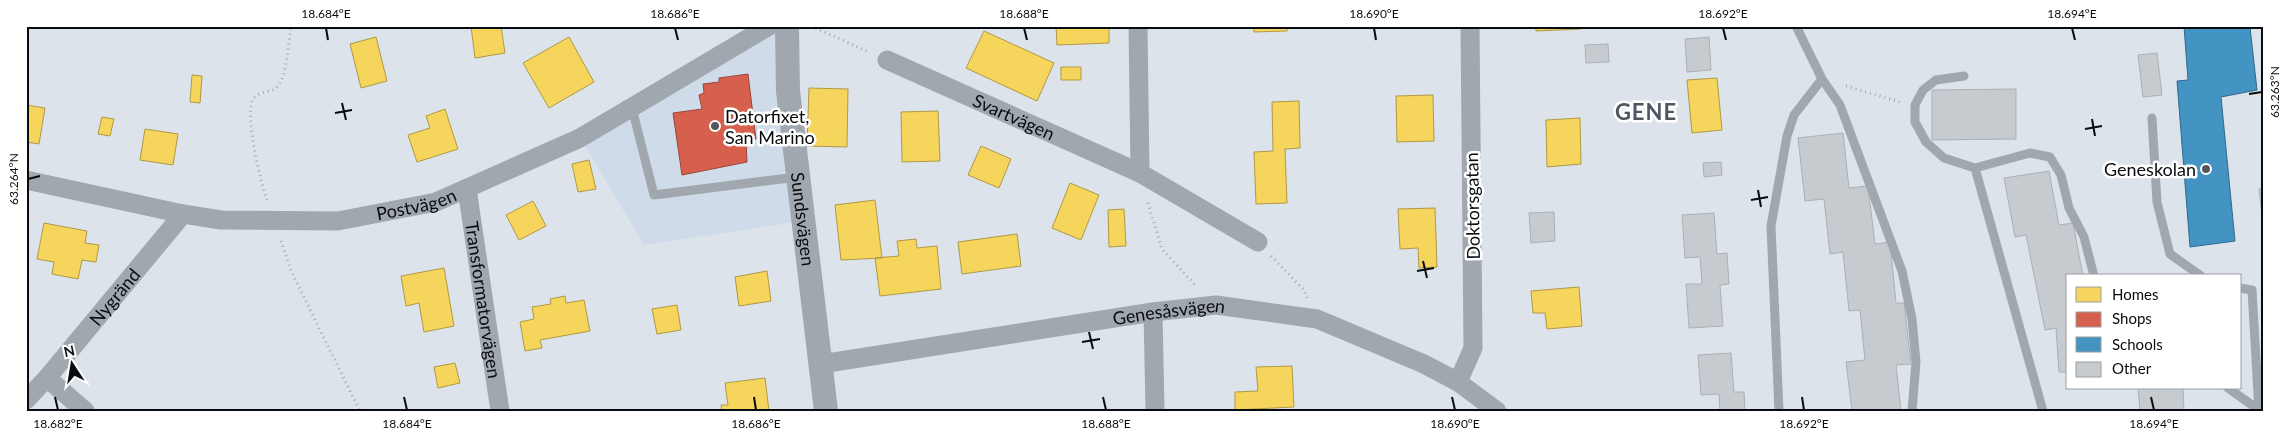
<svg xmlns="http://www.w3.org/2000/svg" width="2289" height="437" viewBox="0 0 2289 437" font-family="Lato,sans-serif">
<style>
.built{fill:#cfdbe9}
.homes{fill:#f6d55c;stroke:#af9945}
.shops{fill:#d6604d;stroke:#98473b}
.schools{fill:#4393c3;stroke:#316a8d}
.building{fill:#c6cbd0;stroke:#abb0b5}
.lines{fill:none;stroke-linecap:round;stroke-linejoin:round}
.path{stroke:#a4a9af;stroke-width:3;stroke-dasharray:1 4;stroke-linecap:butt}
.service{stroke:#a0a7ae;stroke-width:9}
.minor{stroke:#a0a7ae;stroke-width:19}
.tertiary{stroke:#a0a7ae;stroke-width:24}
.ticks{fill:none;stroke:#080c10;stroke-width:2}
.poi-dot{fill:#53575c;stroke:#fff;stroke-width:2}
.labels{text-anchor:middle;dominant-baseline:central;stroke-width:5;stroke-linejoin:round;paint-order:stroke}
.poi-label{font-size:18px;fill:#080c10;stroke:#fff;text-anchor:start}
.street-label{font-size:18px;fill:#080c10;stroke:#fff}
.district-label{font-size:22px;font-weight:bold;letter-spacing:1px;fill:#4d5762;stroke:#fff}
.neatline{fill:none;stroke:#080c10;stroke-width:2}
.ticks-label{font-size:12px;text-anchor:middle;fill:#080c10}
</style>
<rect width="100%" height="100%" fill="#dde3ea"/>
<path class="built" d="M 787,26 L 803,221 L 644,245 L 580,138 L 632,108 Z"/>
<path class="homes" d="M 471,26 L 501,26 L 505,53 L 475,58 Z
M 1056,26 L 1109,26 L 1109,43 L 1057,45 Z
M 1254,26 L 1287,26 L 1287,31 L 1254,32 Z
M 1536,26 L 1581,26 L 1581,29 L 1536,31 Z
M 984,31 L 1054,63 L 1037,101 L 966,68 Z
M 376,37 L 387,81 L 361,88 L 350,44 Z
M 569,37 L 594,82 L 549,108 L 523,63 Z
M 1061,67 L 1081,67 L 1081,80 L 1061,80 Z
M 192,75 L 202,76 L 200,103 L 190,102 Z
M 1717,78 L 1722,130 L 1692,133 L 1687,80 Z
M 809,88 L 848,89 L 847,147 L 807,146 Z
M 1433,95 L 1434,141 L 1397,142 L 1396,96 Z
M 1299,101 L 1300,148 L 1285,149 L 1287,203 L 1256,204 L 1254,152 L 1273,151 L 1272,102 Z
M 26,105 L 45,108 L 39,144 L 26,142 Z
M 445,109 L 458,149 L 417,162 L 408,135 L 430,128 L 426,116 Z
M 938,111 L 940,161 L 902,162 L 901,112 Z
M 102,117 L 114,119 L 110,136 L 98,134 Z
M 1580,118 L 1581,164 L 1547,167 L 1546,120 Z
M 145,129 L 178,134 L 173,165 L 140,160 Z
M 981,146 L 1011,159 L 999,188 L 968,175 Z
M 589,160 L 596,189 L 578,192 L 572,164 Z
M 1070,183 L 1099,195 L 1081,240 L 1052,228 Z
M 875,200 L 882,258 L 841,260 L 835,205 Z
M 533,201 L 546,226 L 519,240 L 506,215 Z
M 1435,208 L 1437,267 L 1419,268 L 1418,248 L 1400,249 L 1398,209 Z
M 1124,209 L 1126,246 L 1109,247 L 1108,210 Z
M 44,223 L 87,231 L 85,243 L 99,245 L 96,262 L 82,260 L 78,279 L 52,274 L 54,262 L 37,259 Z
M 1017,234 L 1021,266 L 962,274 L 958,242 Z
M 916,239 L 917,248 L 937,246 L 941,289 L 880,296 L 875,258 L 899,256 L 897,241 Z
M 444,268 L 454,326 L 424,332 L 419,303 L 406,306 L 401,276 Z
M 767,271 L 771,301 L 739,306 L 735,277 Z
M 1579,287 L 1582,326 L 1547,329 L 1545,313 L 1533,313 L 1531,291 Z
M 565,296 L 566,303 L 584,300 L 590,331 L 540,340 L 542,348 L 525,351 L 520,322 L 534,319 L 532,307 L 551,304 L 550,299 Z
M 677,305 L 681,330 L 657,334 L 652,309 Z
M 455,363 L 460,383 L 438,388 L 434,367 Z
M 1292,366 L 1294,407 L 1235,410 L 1235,392 L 1258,391 L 1256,367 Z
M 765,378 L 769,411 L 722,411 L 721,405 L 728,405 L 725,383 Z"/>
<path class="shops" d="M 748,74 L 756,139 L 746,141 L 747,162 L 682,175 L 673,113 L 702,109 L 699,95 L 704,93 L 703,84 L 719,82 L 719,78 Z"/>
<path class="schools" d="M 2184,26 L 2260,26 L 2250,27 L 2257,90 L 2221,97 L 2235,241 L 2190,247 L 2177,81 L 2188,80 Z"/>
<path class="building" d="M 1709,37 L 1711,70 L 1687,72 L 1685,39 Z
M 1608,44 L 1609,62 L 1586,63 L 1585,45 Z
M 2157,53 L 2162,95 L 2143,97 L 2138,55 Z
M 2016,89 L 2016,139 L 1932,140 L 1932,90 Z
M 1843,133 L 1849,188 L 1868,186 L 1875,244 L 1890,242 L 1896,303 L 1904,303 L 1911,364 L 1896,365 L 1901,411 L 1852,411 L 1846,362 L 1865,360 L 1860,310 L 1849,311 L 1843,252 L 1830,254 L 1824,199 L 1805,201 L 1798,138 Z
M 1721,162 L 1722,175 L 1704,177 L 1703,163 Z
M 2049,171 L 2059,225 L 2073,223 L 2083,276 L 2068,276 L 2068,372 L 2059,372 L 2056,328 L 2045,330 L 2026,235 L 2015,237 L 2004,178 Z
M 2263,188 L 2263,224 L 2259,189 Z
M 1554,212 L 1555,241 L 1531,243 L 1529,213 Z
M 1714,213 L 1717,254 L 1727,253 L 1729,284 L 1720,285 L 1723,326 L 1689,328 L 1686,284 L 1702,284 L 1700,257 L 1685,258 L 1682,215 Z
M 1731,353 L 1734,392 L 1744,392 L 1745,411 L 1720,411 L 1719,394 L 1701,395 L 1698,355 Z
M 2138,388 L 2183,388 L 2184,411 L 2140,411 Z"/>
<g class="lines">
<path class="path" d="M 811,26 L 869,52
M 1846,86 L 1900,102
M 267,200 C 261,183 243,111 254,98 C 259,91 268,93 275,89 C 288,79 288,42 291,26
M 1148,203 L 1162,249 L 1196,286
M 281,241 L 292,273 L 360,411
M 1271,256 L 1304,290 L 1307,298"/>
<path class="service" d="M 1964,76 L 1936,80 L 1923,90 L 1915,105 L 1915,122 L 1926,142 L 1944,158 L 1975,168 L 2030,153 L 2050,157 L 2061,175 L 2069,208 L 2084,237 L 2094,276
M 1822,79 L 1840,105 L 1902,271 L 1912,319 L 1916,362 L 1912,411
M 632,108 L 654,195 L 797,177
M 2152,118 L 2157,202 L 2170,254 L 2201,276
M 1975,168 L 2043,411
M 2240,288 L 2252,290 L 2259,411
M 2228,388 L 2259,410 L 2263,408
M 1779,411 L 1771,226 L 1787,136 L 1794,115 L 1822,79 L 1796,26"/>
<g class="minor">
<path id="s1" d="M 887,60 L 1140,173 L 1138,26"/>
<path d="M 1140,173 L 1258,242"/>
<path id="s2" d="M 26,180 L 183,214 L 221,220 L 338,221 L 436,202 L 580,138 L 769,26"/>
<path id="s3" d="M 467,189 L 500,411"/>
<path d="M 1153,312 L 1155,411"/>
<path id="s4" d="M 821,364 L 1153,312 L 1216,305 L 1317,319 L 1424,364 L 1458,382 L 1497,411"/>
<path d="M 47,378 L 85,411"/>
<path d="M 1458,382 L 1473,348 L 1470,26"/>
<path id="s5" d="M 26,400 L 47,378 L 183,214"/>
</g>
<path class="tertiary" id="s6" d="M 787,26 L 788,91 L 826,411"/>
</g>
<path class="ticks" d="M 326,28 L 328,40M 675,28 L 678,40M 1024,28 L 1027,40M 1374,28 L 1376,40M 1723,28 L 1726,40M 2072,28 L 2075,40M 2249,94 L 2262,92M 342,103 L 346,120M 335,113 L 352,110M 2092,119 L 2095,136M 2085,129 L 2102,126M 28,179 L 40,176M 1758,190 L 1761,207M 1751,200 L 1768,197M 1423,261 L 1427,278M 1417,271 L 1434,268M 1089,332 L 1093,349M 1082,342 L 1100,339M 55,397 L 58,410M 404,397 L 407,410M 754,397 L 756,410M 1103,397 L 1106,410M 1452,397 L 1455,410M 1802,397 L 1804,410M 2151,397 L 2154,410"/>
<g class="poi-dot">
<circle cx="715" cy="126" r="5"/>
<circle cx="2206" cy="169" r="5"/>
</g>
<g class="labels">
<g class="poi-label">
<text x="725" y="116">Datorfixet,<tspan x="725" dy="21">San Marino</tspan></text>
<text x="2196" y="169" text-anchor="end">Geneskolan</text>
</g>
<g class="street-label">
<text stroke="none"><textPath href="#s1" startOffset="139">Svartvägen</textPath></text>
<text stroke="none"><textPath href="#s2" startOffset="396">Postvägen</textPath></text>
<text transform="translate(1472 206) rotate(-91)">Doktorsgatan</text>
<text stroke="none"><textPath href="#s6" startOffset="194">Sundsvägen</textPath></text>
<text stroke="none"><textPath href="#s5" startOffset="136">Nygränd</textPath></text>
<text stroke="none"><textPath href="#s3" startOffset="112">Transformatorvägen</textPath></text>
<text stroke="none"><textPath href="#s4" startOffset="352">Genesåsvägen</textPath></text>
</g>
<g class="district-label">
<text x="1646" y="111">GENE</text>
</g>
</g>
<rect width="2289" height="437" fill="none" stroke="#ffffff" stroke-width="55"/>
<rect x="2066" y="274" width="175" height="115" fill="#ffffff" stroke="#9c9e9f"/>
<rect x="2076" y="287" width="25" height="15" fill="#f6d55c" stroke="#9c9e9f"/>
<text x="2112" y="300" font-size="15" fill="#080c10">Homes</text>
<rect x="2076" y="312" width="25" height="15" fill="#d6604d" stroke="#9c9e9f"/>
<text x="2112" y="324" font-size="15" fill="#080c10">Shops</text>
<rect x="2076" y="337" width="25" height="15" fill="#4393c3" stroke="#9c9e9f"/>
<text x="2112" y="350" font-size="15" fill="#080c10">Schools</text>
<rect x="2076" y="362" width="25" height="15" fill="#c6cbd0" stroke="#9c9e9f"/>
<text x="2112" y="374" font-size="15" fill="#080c10">Other</text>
<g transform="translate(72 364) rotate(348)" stroke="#ffffff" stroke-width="4" paint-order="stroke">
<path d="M0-4L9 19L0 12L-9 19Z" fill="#080c10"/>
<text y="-8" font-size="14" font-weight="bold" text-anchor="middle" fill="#080c10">N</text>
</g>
<rect x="28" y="28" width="2234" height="382" class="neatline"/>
<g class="ticks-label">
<text x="326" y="18">18.684°E</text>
<text x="675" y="18">18.686°E</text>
<text x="1024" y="18">18.688°E</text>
<text x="1374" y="18">18.690°E</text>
<text x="1723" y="18">18.692°E</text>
<text x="2072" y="18">18.694°E</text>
<text transform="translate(2275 92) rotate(-90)" y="4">63.263°N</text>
<text transform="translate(14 179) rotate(-90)" y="4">63.264°N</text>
<text x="58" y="428">18.682°E</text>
<text x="407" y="428">18.684°E</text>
<text x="756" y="428">18.686°E</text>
<text x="1106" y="428">18.688°E</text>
<text x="1455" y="428">18.690°E</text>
<text x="1804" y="428">18.692°E</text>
<text x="2154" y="428">18.694°E</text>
</g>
</svg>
